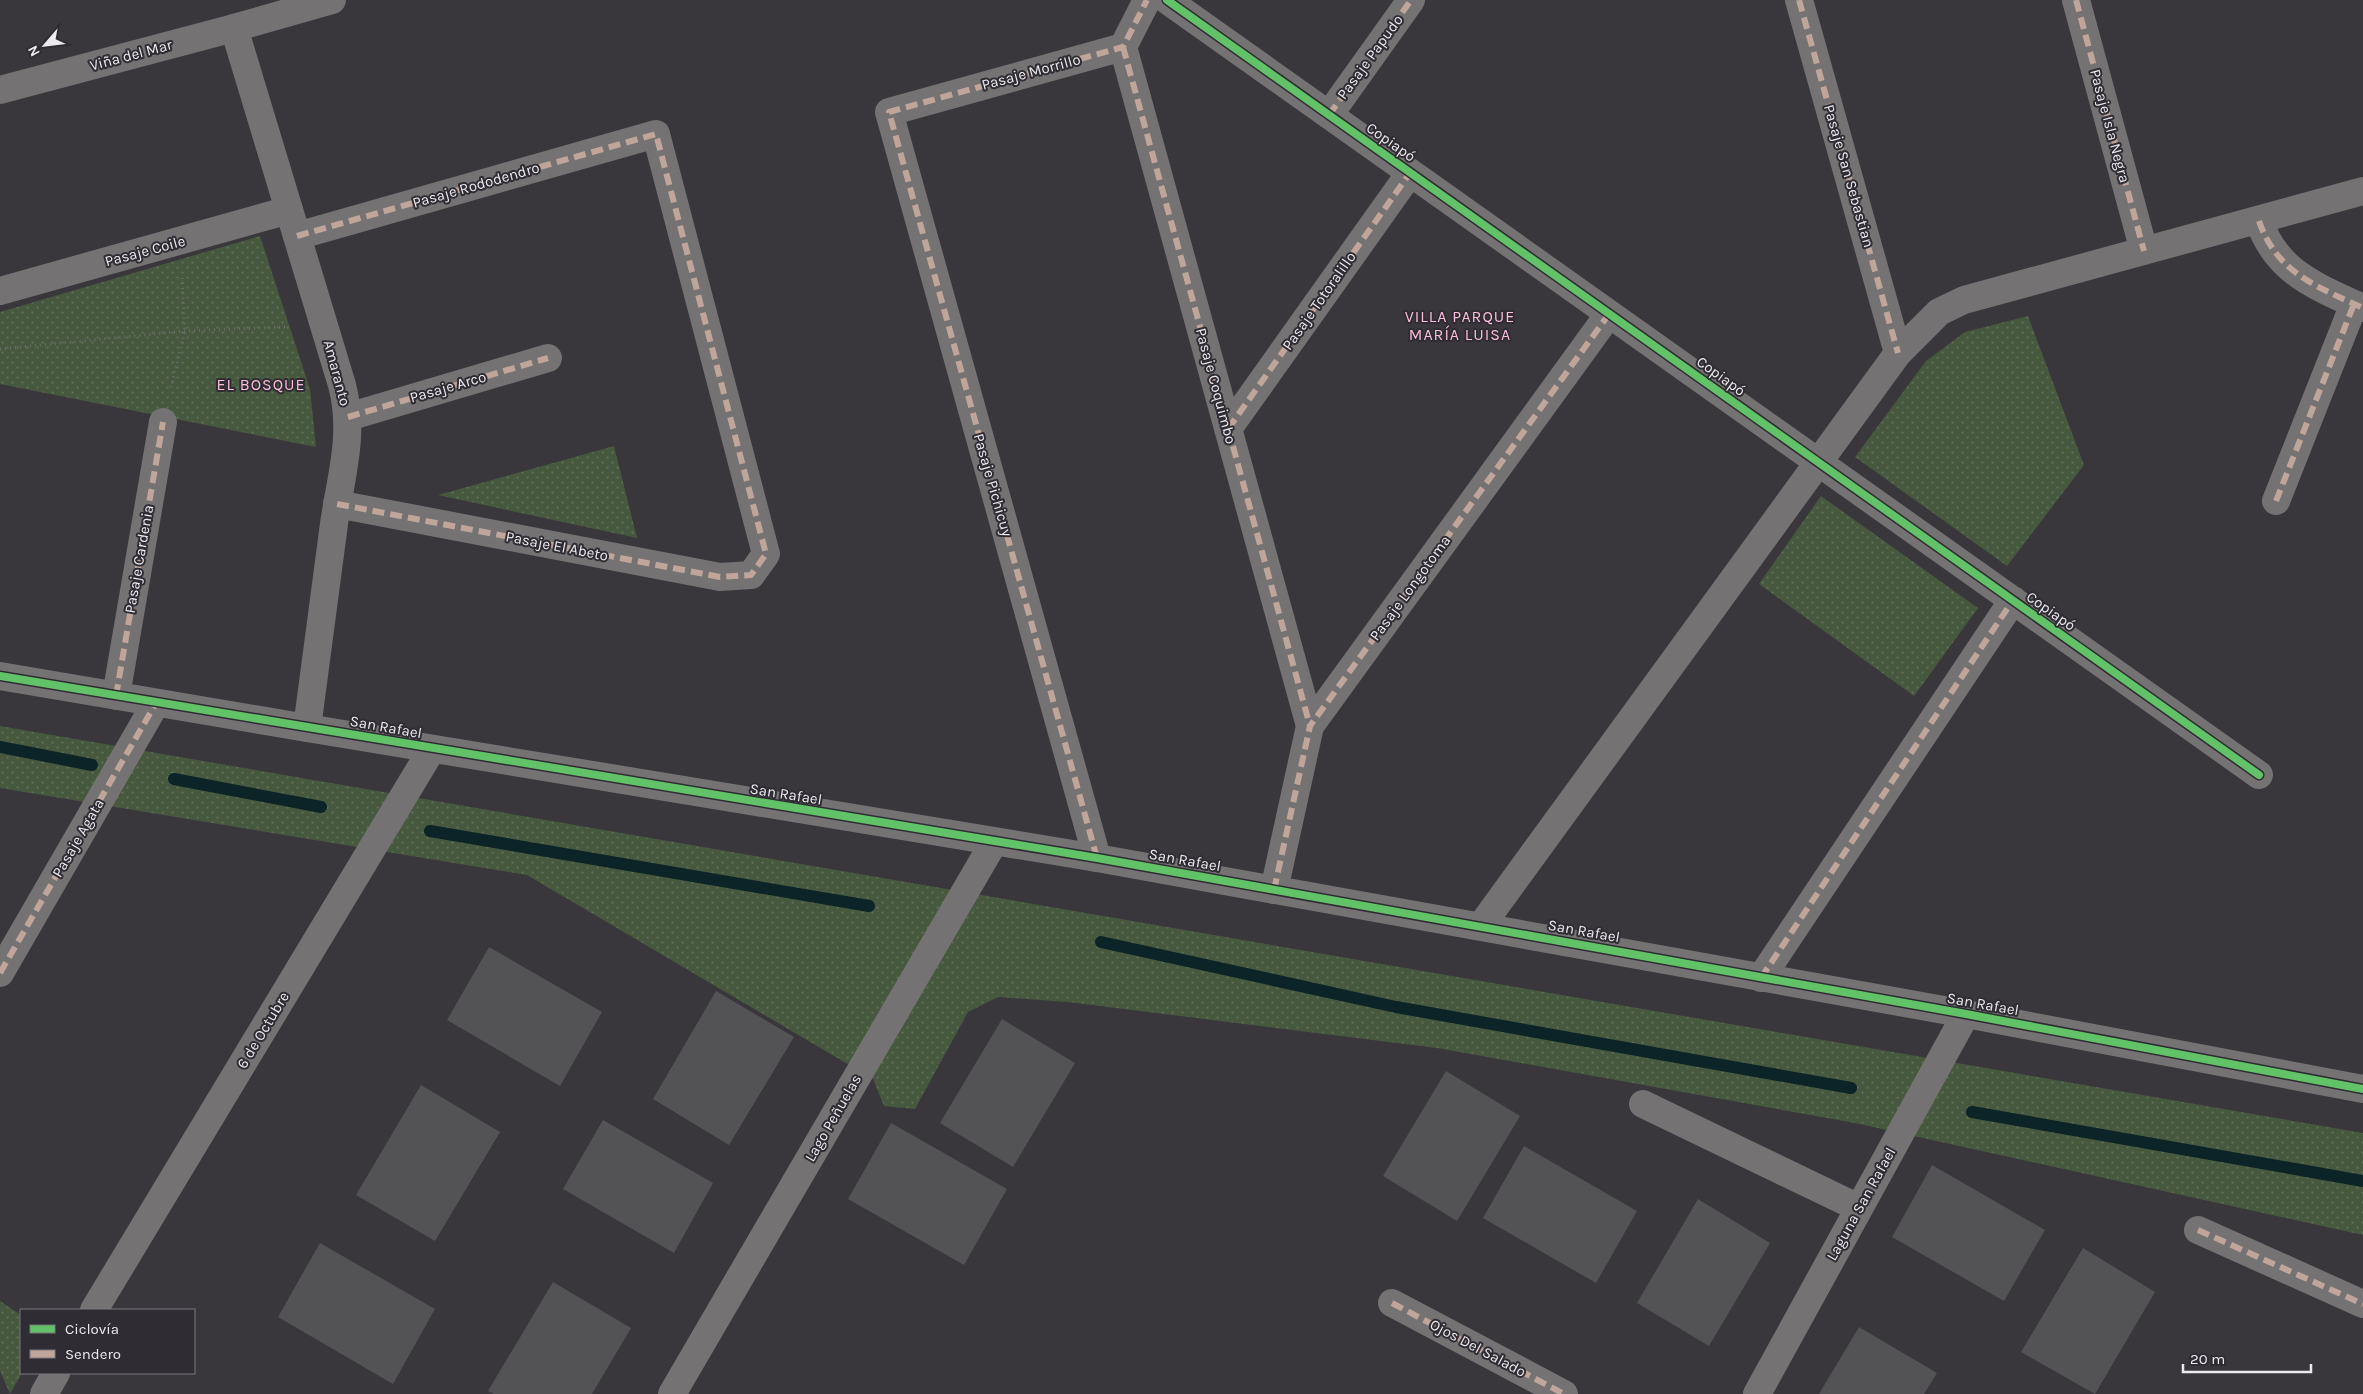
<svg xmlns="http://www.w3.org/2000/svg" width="2363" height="1394" viewBox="0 0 2363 1394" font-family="Karla,sans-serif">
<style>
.grass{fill:url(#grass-dots)}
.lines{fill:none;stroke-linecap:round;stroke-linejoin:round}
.stream{stroke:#0c2427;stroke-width:12}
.building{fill:#535255}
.path{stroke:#6f6d6f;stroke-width:3;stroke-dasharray:1 4;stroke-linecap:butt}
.minor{stroke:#747272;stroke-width:28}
.tertiary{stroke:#747272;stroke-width:28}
.quiet{stroke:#c0a59a;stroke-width:6;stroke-dasharray:12 6;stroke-linecap:butt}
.cycleway-casing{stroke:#2f2c33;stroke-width:11}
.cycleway{stroke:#61c268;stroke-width:8}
.labels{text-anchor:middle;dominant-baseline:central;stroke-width:4;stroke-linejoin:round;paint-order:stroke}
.street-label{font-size:15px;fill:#eceaef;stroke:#2f2c33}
.neighbourhood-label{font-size:16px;letter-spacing:1px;fill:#fcbfdd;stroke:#2f2c33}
</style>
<defs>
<pattern id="grass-dots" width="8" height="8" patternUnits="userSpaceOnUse" patternTransform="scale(1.25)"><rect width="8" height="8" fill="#46583d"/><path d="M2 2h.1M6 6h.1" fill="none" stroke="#617059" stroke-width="1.8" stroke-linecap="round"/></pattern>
</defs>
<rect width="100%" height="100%" fill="#39373c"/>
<path class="grass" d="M 260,236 L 310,389 L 316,447 L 0,384 L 0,312 Z
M 2028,316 L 2084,465 L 2007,566 L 1855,457 L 1926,361 L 1965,332 Z
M 614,446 L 637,538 L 438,495 Z
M 1821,496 L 1978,608 L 1914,696 L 1759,584 Z
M 0,726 L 2363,1133 L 2363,1235 L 1855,1123 L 1437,1048 L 1068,1002 L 998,997 L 968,1012 L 915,1109 L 884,1106 L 873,1079 L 527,875 L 0,788 Z
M 0,1301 L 21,1315 L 22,1373 L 10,1394 L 0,1371 Z"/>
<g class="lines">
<path class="stream" d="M 0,747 L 92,765
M 174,779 L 321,807
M 430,831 L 869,906
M 1101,942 L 1396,1007 L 1851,1088
M 1972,1112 L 2363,1181"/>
</g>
<path class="building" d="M 489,947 L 602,1012 L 560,1086 L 447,1020 Z
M 716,991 L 794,1037 L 729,1145 L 653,1099 Z
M 1002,1019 L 1075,1063 L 1013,1167 L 940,1123 Z
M 1446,1071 L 1520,1116 L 1457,1221 L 1383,1176 Z
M 421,1085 L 500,1132 L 435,1241 L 356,1195 Z
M 603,1120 L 713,1183 L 674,1253 L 563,1189 Z
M 891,1123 L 1007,1189 L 964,1265 L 848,1199 Z
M 1524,1146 L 1637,1211 L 1596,1283 L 1483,1218 Z
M 1932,1165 L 2045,1230 L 2004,1301 L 1892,1237 Z
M 1698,1199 L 1770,1243 L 1709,1346 L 1637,1303 Z
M 320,1243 L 435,1309 L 393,1384 L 278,1317 Z
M 2083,1248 L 2155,1292 L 2095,1394 L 2021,1352 Z
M 553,1282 L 631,1328 L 592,1394 L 494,1394 L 488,1391 Z
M 1859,1327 L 1937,1373 L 1924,1394 L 1819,1394 Z"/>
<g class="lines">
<path class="path" d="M 0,349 L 185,331 L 286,327
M 171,387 L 185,331 L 182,278"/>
<path class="minor" d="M 1167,0 L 2259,775
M 1799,0 L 1898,353
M 2076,0 L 2144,251
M 1123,47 L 1310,726
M 0,90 L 234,28
M 1329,115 L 1411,0
M 2259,221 C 2277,273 2316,286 2363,308
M 297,236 L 656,134 L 766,554 L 751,575 L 720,577 L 337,504
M 0,291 L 289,210
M 348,417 L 548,358
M 1228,429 L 1410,173
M 2276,501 L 2354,304
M 0,676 L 307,728
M 116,696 L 163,422
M 1097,858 L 889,112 L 1123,47 L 1147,0
M 1274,890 L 1310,726 L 1609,314
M 1481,926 L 1898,353 L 1939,312 L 1964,300 L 2363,191
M 0,973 L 156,703
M 1761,978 L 2013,600
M 1643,1104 L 1859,1208
M 2198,1230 L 2363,1304
M 1392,1303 L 1564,1394
M 94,1310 L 432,749
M 44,1394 L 56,1373
M 672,1394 L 994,842
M 1757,1394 L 1966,1014"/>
<path class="tertiary" d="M 332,0 L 234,28 L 342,385 C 355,434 341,475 334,524 C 325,592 316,660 307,728 L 1097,858 L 1966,1014 L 2363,1089"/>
<path class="quiet" d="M 1799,0 L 1898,353
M 2076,0 L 2144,251
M 1123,47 L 1310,726
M 1329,115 L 1411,0
M 2259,221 C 2277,273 2316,286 2363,308
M 297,236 L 656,134 L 766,554 L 751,575 L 720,577 L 337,504
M 348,417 L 548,358
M 1228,429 L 1410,173
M 2276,501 L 2354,304
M 116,696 L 163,422
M 1097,858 L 889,112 L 1123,47 L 1147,0
M 1274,890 L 1310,726 L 1609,314
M 0,973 L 156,703
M 1761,978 L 2013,600
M 2198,1230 L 2363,1304
M 1392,1303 L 1564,1394"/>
<g class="cycleway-casing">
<path id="cycleway" d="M 1167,0 L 2259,775
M 0,676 L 1097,858 L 1966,1014 L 2363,1089"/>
</g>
<use href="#cycleway" class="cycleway"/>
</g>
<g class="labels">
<g class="street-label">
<text transform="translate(131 55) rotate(-15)">Viña del Mar</text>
<text transform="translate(1370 57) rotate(-54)">Pasaje Papudo</text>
<text transform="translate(1031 72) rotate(-15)">Pasaje Morrillo</text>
<text transform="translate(2110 126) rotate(75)">Pasaje Isla Negra</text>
<text transform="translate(1391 142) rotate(35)">Copiapó</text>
<text transform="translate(1849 176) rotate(74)">Pasaje San Sebastian</text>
<text transform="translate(476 185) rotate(-16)">Pasaje Rododendro</text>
<text transform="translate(145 251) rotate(-15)">Pasaje Coile</text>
<text transform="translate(1319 301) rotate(-55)">Pasaje Totoralillo</text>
<text transform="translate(337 373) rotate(75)">Amaranto</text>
<text transform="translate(1721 376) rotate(36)">Copiapó</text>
<text transform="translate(1216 386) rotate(75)">Pasaje Coquimbo</text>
<text transform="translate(448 387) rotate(-16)">Pasaje Arco</text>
<text transform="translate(993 485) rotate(74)">Pasaje Pichicuy</text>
<text transform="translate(557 546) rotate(11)">Pasaje El Abeto</text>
<text transform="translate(139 559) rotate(-80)">Pasaje Cardenia</text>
<text transform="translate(1410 588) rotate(-54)">Pasaje Longotoma</text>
<text transform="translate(2051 611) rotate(35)">Copiapó</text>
<text transform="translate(386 727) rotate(10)">San Rafael</text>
<text transform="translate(786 794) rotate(9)">San Rafael</text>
<text transform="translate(78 838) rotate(-60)">Pasaje Agata</text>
<text transform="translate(1185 860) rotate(10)">San Rafael</text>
<text transform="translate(1584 931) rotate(10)">San Rafael</text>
<text transform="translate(1983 1004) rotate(10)">San Rafael</text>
<text transform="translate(263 1030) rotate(-59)">6 de Octubre</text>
<text transform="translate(833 1118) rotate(-60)">Lago Peñuelas</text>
<text transform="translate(1861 1204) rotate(-61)">Laguna San Rafael</text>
<text transform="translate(1478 1348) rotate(28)">Ojos Del Salado</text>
</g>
<g class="neighbourhood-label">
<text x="1460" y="316">VILLA PARQUE<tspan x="1460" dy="18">MARÍA LUISA</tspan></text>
<text x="261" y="384">EL BOSQUE</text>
</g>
</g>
<rect x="20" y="1309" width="175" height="65" fill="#2f2c33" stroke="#7b787e"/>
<rect x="30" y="1325" width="25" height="8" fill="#61c268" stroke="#7b787e"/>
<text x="65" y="1334" font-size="15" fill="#eceaef">Ciclovía</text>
<rect x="30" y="1350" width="25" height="8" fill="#c0a59a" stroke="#7b787e"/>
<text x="65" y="1359" font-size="15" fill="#eceaef">Sendero</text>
<g transform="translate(45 45) rotate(242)" stroke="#2f2c33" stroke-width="4" paint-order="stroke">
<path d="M0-4L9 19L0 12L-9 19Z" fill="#eceaef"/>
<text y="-8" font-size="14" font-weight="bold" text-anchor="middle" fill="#eceaef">N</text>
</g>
<path d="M2183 1364v8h128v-8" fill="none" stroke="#eceaef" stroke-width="2.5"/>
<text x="2190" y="1364" font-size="15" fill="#eceaef" stroke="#2f2c33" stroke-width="4" paint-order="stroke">20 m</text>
</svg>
